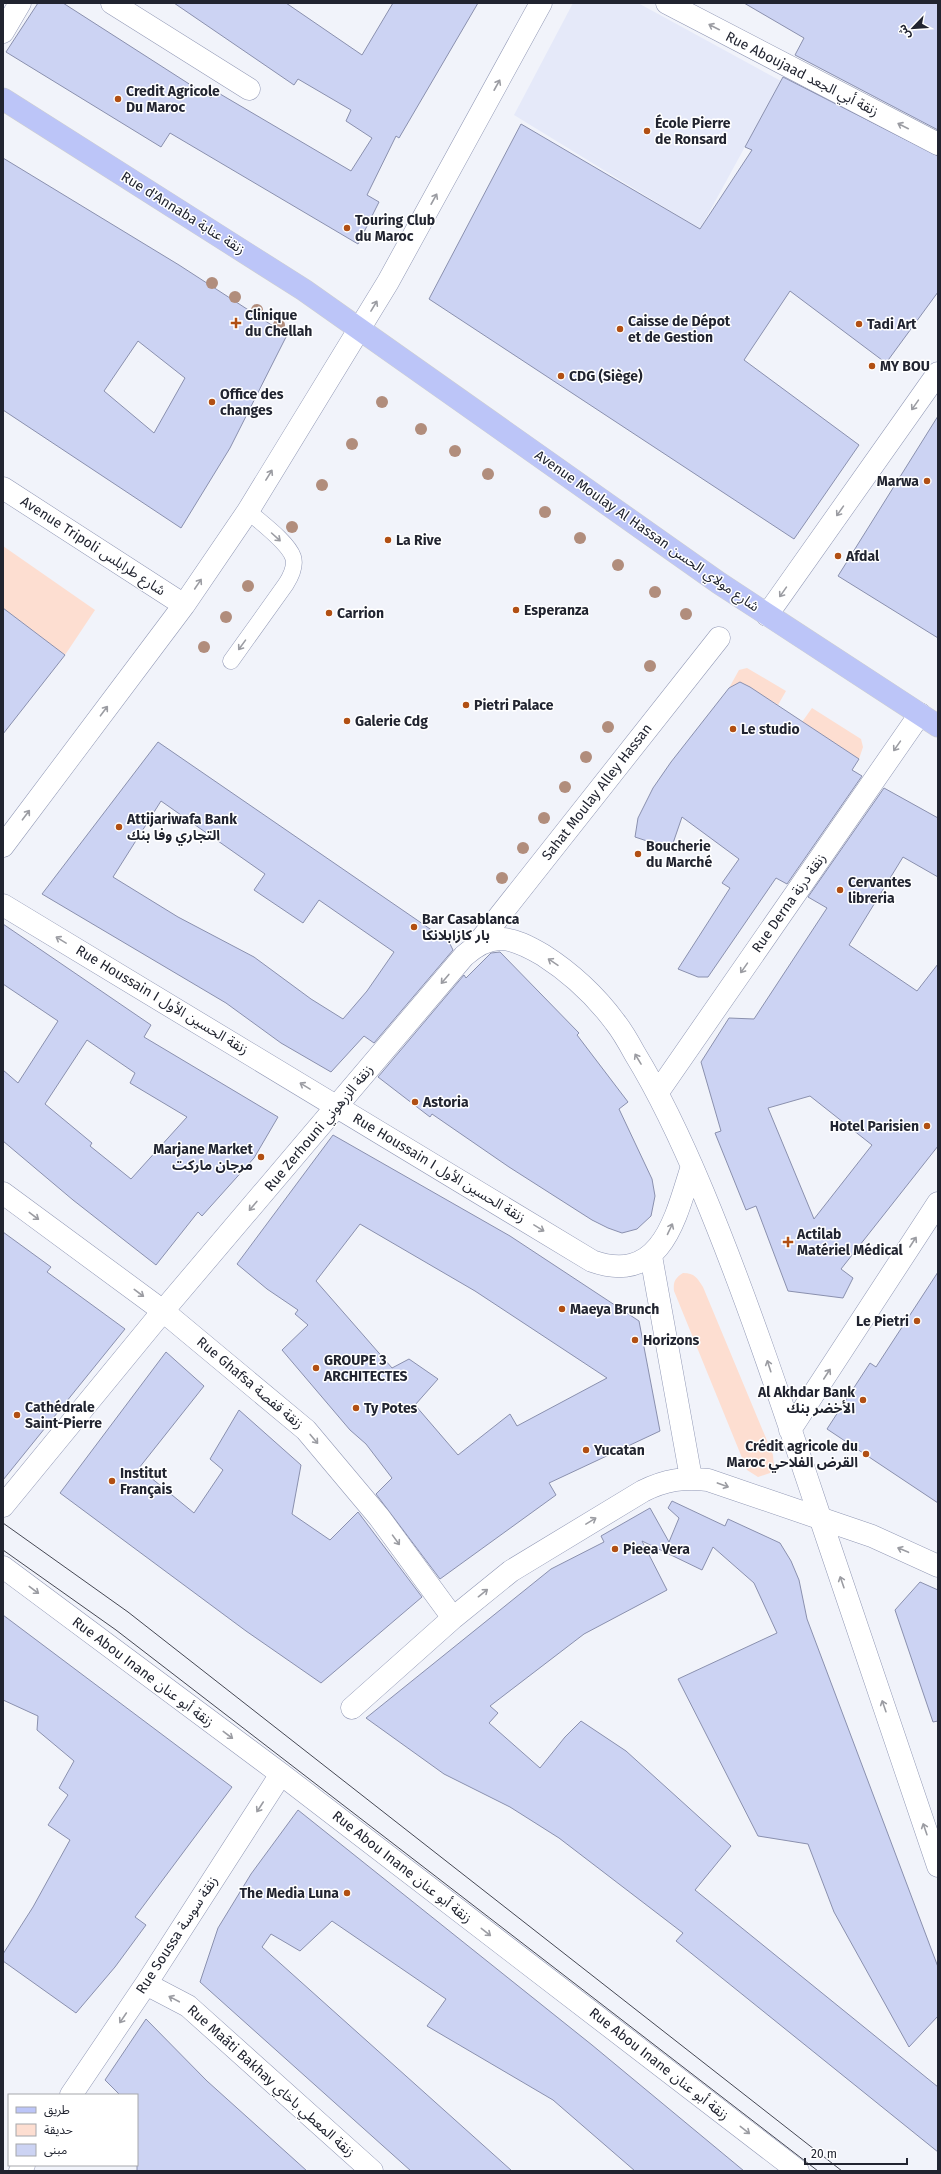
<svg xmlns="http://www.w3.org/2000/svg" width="941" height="2174" viewBox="0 0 941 2174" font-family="'Fira Sans','Noto Sans Arabic',sans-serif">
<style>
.built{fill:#e5e9f9}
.green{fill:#fdded1}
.building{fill:#ccd3f3;stroke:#8a90ae;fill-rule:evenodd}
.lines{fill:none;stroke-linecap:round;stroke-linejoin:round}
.service-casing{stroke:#9198b5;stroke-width:17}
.pedestrian-casing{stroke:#9198b5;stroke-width:23}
.minor-casing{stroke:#9198b5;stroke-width:23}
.primary-casing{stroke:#cecfd1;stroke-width:23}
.service{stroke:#fff;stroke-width:16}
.pedestrian{stroke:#fff;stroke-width:22}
.minor{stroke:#fff;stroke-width:22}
.primary{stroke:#bcc5f8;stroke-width:22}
.tram{stroke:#454753;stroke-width:1}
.tree{fill:#b18d7c}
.oneway{stroke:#9b9ca2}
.poi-dot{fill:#b14f13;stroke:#fff;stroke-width:1.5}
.labels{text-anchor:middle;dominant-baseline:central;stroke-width:3;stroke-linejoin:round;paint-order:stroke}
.street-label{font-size:14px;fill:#212430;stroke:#fff}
.poi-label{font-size:14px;font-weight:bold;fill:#212430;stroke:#fff;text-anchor:start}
</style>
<rect width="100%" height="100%" fill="#f1f3fa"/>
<path class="built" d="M 573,3 L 638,3 L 781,81 L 700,229 L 514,115 Z"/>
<path class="green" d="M 3,546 L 95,610 L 65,655 L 3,608 Z
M 747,668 L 786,691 L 778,705 L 742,683 L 729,688 L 739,670 Z
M 812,708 L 861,739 L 863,747 L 859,759 L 802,722 Z
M 683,1273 C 695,1273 697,1278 703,1287 L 773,1455 L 774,1467 L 770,1473 L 758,1477 L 747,1470 L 674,1291 C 673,1282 675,1278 683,1273 Z"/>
<path class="building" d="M 38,3 L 63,3 L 211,98 L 215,91 L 351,171 L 372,138 L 346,121 L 351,110 L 298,79 L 294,85 L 174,3 L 286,3 L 362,55 L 393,3 L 478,3 L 399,138 L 396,136 L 367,195 L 379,202 L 358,244 L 170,133 L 161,147 L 6,52 Z
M 744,3 L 938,3 L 938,130 L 795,55 L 804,38 Z
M 783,77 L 938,156 L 938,292 L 886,363 L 790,291 L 744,360 L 859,445 L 794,539 L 429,299 L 521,124 L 700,229 L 752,150 L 745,147 Z
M 3,158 L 179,265 L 287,335 L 230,448 L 181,528 L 3,410 ZM 138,341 L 185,378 L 154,433 L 104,391 Z
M 938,416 L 938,638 L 838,576 Z
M 3,608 L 65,655 L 3,734 Z
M 740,682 L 750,687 L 859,759 L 852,770 L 862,776 L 787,884 L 776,878 L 708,977 L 698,977 L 678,969 L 730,888 L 722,883 L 739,859 L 682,817 L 671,849 L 635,837 L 638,818 L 653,788 L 671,762 L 729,688 Z
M 158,742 L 449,942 L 453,950 L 374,1043 L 364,1036 L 331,1072 L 281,1043 L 226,1003 L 42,894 ZM 161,801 L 265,874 L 254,890 L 303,923 L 319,900 L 394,952 L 367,991 L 343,1019 L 311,999 L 254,957 L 178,917 L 113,877 Z
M 884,788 L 938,818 L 938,877 L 903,857 L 849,945 L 917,991 L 938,964 L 938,1146 L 841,1269 L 853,1278 L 843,1298 L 788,1291 L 756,1206 L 746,1210 L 715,1133 L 721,1131 L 701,1062 L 729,1018 L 754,1019 L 827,908 L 808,897 ZM 810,1096 L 872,1145 L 814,1219 L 768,1108 Z
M 3,924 L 151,1025 L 144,1037 L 278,1117 L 254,1158 L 202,1216 L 198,1212 L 156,1265 L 73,1200 L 3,1141 L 3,1070 L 18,1083 L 58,1021 L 3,984 ZM 87,1040 L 135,1073 L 130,1083 L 187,1117 L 131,1179 L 90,1146 L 92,1143 L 45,1104 Z
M 500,952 L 579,1033 L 577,1035 L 628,1102 L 619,1109 L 652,1179 L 655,1196 L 651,1216 L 637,1229 L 622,1233 L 608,1228 L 592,1220 L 509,1167 L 432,1114 L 430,1117 L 378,1077 L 464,975 L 466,978 L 491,953 Z
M 333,1135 L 510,1236 L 639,1321 L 660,1431 L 549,1483 L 556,1495 L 440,1579 L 376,1494 L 392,1478 L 366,1444 L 350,1430 L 282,1350 L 308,1325 L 295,1314 L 298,1310 L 267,1289 L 237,1264 ZM 360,1224 L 475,1291 L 607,1378 L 517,1426 L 510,1414 L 458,1455 L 415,1405 L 438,1379 L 409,1359 L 392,1368 L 316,1281 Z
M 3,1232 L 51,1267 L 47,1272 L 125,1329 L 3,1480 Z
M 938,1272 L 938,1503 L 827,1429 L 870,1363 L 876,1367 Z
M 166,1352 L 204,1386 L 139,1468 L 194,1513 L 223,1470 L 210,1459 L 239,1410 L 301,1465 L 292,1514 L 330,1540 L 358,1512 L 422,1597 L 321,1683 L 246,1631 L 60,1493 Z
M 672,1501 L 725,1526 L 728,1519 L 780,1543 L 791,1561 L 799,1580 L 807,1619 L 938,1967 L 938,2016 L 909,2047 L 834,1912 L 808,1844 L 758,1836 L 678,1679 L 777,1633 L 754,1583 L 713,1547 L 702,1570 L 642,1541 L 667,1590 L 584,1634 L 490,1706 L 498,1713 L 489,1723 L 540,1768 L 565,1737 L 581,1721 L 626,1751 L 731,1846 L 695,1890 L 938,2087 L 938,2152 L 676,1941 L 683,1933 L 559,1838 L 510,1807 L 444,1774 L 366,1718 L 551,1569 L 604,1542 L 601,1536 L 650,1508 L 669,1542 L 679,1518 L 668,1508 Z
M 920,1582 L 938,1590 L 938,1721 L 933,1722 L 895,1610 Z
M 3,1615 L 232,1787 L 135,1917 L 146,1925 L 115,1967 L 76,2013 L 3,1961 L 3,1954 L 33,1907 L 70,1840 L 48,1825 L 68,1795 L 59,1788 L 74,1761 L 37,1730 L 38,1716 L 3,1700 Z
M 298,1810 L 592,2045 L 744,2171 L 635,2171 L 553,2100 L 427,2026 L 446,1999 L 332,1921 L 300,1951 L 271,1934 L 262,1947 L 512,2171 L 411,2171 L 200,1982 L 218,1928 L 251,1874 Z
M 146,2019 L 207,2081 L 307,2171 L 137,2171 L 137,2095 L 120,2095 L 105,2080 Z"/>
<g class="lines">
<g class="service-casing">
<path id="service" d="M 231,661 L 286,584 C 291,576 296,566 293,557 C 288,542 260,522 248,511"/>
</g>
<g class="pedestrian-casing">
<path id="pedestrian" d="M 475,947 L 719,638"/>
</g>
<g class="minor-casing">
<path id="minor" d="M 112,3 L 249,89
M 667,3 L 938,144
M 3,32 L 20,3
M 3,488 L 184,605
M 767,615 L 938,373
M 3,846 L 184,605 L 248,511 L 388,282 L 541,3
M 3,905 L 592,1261 C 662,1286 676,1216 692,1166
M 658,1092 L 920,714
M 3,1193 L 163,1311 L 306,1430 L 379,1517 L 453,1618
M 651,1256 L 691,1478
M 790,1430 L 938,1203
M 3,1506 L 163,1311 L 464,956 C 493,930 512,937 543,955 C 571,973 595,995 615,1022 C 623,1032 629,1043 635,1054 C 662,1098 683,1144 703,1192 C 750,1305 788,1422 827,1538 C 864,1647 901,1756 938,1866
M 3,1567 L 281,1774 L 798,2171
M 352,1708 L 453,1618 L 511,1571 L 643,1491 C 665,1480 684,1477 708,1480 L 872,1536 L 938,1566
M 146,1984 L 188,2006 L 372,2171
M 71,2095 L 146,1984 L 281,1774
M 20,2171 L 24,2165"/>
</g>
<g class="primary-casing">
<path id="primary" d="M 3,99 L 304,290 L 719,583 L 938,726"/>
</g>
<use href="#service" class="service"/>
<use href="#pedestrian" class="pedestrian"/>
<use href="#minor" class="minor"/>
<use href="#primary" class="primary"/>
<path class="tram" d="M 3,1523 L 128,1612 L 842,2171
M 3,1550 L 116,1630 L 818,2171"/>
</g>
<g class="tree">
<circle cx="212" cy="283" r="6"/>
<circle cx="235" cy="297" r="6"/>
<circle cx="257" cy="310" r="6"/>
<circle cx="279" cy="325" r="6"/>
<circle cx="382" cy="402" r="6"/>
<circle cx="421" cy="429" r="6"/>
<circle cx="352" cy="444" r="6"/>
<circle cx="455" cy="451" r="6"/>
<circle cx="488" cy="474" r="6"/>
<circle cx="322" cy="485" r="6"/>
<circle cx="545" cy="512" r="6"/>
<circle cx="292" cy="527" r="6"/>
<circle cx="580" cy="538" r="6"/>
<circle cx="618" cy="565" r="6"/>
<circle cx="248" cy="586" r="6"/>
<circle cx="655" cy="592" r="6"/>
<circle cx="686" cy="614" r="6"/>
<circle cx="226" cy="617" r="6"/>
<circle cx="204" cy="647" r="6"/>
<circle cx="650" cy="666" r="6"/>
<circle cx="608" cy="727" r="6"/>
<circle cx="586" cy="757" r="6"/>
<circle cx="565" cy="787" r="6"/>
<circle cx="544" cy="818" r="6"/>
<circle cx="523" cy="848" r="6"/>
<circle cx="502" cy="878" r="6"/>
</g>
<defs><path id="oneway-shaft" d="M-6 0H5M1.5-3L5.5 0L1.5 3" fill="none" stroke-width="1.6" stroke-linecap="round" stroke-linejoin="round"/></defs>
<g class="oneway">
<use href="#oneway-shaft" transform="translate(714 27) rotate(-153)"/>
<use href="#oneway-shaft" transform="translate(497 85) rotate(-61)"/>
<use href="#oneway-shaft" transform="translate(903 126) rotate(-153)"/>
<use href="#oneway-shaft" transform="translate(434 199) rotate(-61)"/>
<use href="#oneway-shaft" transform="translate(374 306) rotate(-59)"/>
<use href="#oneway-shaft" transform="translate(915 405) rotate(125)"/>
<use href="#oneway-shaft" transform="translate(269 475) rotate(-58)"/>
<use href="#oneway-shaft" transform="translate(840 511) rotate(125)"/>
<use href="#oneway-shaft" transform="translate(276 537) rotate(42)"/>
<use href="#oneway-shaft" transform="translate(198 584) rotate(-56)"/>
<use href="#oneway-shaft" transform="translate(783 592) rotate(125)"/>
<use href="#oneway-shaft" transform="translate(242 645) rotate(126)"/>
<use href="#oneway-shaft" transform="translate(104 711) rotate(-53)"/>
<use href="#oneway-shaft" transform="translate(897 746) rotate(125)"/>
<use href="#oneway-shaft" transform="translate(26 815) rotate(-53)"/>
<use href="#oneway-shaft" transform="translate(61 940) rotate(-149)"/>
<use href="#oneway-shaft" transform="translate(553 962) rotate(-146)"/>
<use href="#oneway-shaft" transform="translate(744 968) rotate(125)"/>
<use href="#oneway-shaft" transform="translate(445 979) rotate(130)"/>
<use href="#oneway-shaft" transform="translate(638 1059) rotate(-121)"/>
<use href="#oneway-shaft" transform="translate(305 1086) rotate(-149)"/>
<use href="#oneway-shaft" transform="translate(253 1206) rotate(130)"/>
<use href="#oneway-shaft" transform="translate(34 1216) rotate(37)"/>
<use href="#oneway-shaft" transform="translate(539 1228) rotate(31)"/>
<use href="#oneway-shaft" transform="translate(670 1229) rotate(-65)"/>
<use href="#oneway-shaft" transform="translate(913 1242) rotate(-57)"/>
<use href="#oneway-shaft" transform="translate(139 1293) rotate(37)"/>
<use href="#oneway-shaft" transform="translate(769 1366) rotate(-108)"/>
<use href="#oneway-shaft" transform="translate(827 1374) rotate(-57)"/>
<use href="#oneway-shaft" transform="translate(314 1439) rotate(50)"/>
<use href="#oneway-shaft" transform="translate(723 1485) rotate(20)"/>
<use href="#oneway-shaft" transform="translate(591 1521) rotate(-31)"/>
<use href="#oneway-shaft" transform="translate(396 1540) rotate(54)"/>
<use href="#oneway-shaft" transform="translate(903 1550) rotate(-157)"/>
<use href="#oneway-shaft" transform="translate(842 1582) rotate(-109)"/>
<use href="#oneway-shaft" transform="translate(34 1590) rotate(37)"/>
<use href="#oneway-shaft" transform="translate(483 1593) rotate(-39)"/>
<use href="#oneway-shaft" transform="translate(884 1706) rotate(-109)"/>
<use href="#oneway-shaft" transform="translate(228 1735) rotate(37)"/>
<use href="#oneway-shaft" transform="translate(260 1807) rotate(123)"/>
<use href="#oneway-shaft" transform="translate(925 1829) rotate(-109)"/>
<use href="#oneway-shaft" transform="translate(486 1932) rotate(38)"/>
<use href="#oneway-shaft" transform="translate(174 1999) rotate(-152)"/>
<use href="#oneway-shaft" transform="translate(123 2018) rotate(124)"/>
<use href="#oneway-shaft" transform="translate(745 2130) rotate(38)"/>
</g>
<g class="poi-dot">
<circle cx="118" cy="99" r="4"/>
<circle cx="647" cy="131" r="4"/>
<circle cx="347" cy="228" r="4"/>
<path d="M234 317h4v4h4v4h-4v4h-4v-4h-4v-4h4z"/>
<circle cx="859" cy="324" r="4"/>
<circle cx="620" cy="329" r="4"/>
<circle cx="872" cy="366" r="4"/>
<circle cx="561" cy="376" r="4"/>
<circle cx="212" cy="402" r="4"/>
<circle cx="927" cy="481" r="4"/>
<circle cx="388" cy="540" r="4"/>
<circle cx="838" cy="556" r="4"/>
<circle cx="516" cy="610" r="4"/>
<circle cx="329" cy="613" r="4"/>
<circle cx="466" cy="705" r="4"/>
<circle cx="347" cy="721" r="4"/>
<circle cx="733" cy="729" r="4"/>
<circle cx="119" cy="827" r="4"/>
<circle cx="638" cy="854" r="4"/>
<circle cx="840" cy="890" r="4"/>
<circle cx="414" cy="927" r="4"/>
<circle cx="415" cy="1102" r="4"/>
<circle cx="927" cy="1126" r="4"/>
<circle cx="261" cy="1157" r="4"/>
<path d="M786 1236h4v4h4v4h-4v4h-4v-4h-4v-4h4z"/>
<circle cx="562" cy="1309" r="4"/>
<circle cx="917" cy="1321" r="4"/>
<circle cx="635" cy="1340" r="4"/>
<circle cx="316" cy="1368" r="4"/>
<circle cx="863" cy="1400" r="4"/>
<circle cx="356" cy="1408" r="4"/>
<circle cx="17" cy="1415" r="4"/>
<circle cx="586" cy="1450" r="4"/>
<circle cx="866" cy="1454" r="4"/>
<circle cx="112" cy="1481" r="4"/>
<circle cx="615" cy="1549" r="4"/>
<circle cx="347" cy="1893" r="4"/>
</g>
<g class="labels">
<g class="street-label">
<text transform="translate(802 74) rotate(27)">Rue Aboujaad زنقة أبي الجعد</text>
<text transform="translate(183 213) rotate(32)">Rue d'Annaba زنقة عنابة</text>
<text transform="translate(647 531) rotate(35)">Avenue Moulay Al Hassan شارع مولاي الحسن</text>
<text transform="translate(93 546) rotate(33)">Avenue Tripoli شارع طرابلس</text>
<text transform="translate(597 792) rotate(-52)">Sahat Moulay Alley Hassan</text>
<text transform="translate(789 903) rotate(-55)">Rue Derna زنقة درنة</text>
<text transform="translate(162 1000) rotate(31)">Rue Houssain I زنقة الحسين الأول</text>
<text transform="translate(319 1128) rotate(-50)">Rue Zerhouni زنقة الزرهوني</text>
<text transform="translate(439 1168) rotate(31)">Rue Houssain I زنقة الحسين الأول</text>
<text transform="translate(250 1383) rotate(40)">Rue Ghafsa زنقة قفصة</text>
<text transform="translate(143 1672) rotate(37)">Rue Abou Inane زنقة أبو عنان</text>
<text transform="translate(402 1867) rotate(38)">Rue Abou Inane زنقة أبو عنان</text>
<text transform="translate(177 1935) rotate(-57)">Rue Soussa زنقة سوسة</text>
<text transform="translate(659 2064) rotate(38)">Rue Abou Inane زنقة أبو عنان</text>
<text transform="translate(271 2081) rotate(42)">Rue Maâti Bakhay زنقة المعطي باخاي</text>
</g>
<g class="poi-label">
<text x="126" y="91">Credit Agricole<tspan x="126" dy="16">Du Maroc</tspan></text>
<text x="655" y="123">École Pierre<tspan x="655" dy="16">de Ronsard</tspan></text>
<text x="355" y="220">Touring Club<tspan x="355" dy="16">du Maroc</tspan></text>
<text x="245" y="315">Clinique<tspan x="245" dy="16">du Chellah</tspan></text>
<text x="628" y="321">Caisse de Dépot<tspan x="628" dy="16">et de Gestion</tspan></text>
<text x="867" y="324">Tadi Art</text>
<text x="880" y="366">MY BOU</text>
<text x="569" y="376">CDG (Siège)</text>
<text x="220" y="394">Office des<tspan x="220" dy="16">changes</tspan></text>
<text x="919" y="481" text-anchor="end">Marwa</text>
<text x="396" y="540">La Rive</text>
<text x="846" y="556">Afdal</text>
<text x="524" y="610">Esperanza</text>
<text x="337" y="613">Carrion</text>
<text x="474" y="705">Pietri Palace</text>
<text x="355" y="721">Galerie Cdg</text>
<text x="741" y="729">Le studio</text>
<text x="127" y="819">Attijariwafa Bank<tspan x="127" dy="16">التجاري وفا بنك</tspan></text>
<text x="646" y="846">Boucherie<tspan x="646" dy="16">du Marché</tspan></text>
<text x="848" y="882">Cervantes<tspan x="848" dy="16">libreria</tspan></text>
<text x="422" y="919">Bar Casablanca<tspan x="422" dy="16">بار كازابلانكا</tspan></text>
<text x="423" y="1102">Astoria</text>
<text x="919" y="1126" text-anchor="end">Hotel Parisien</text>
<text x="253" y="1149" text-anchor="end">Marjane Market<tspan x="253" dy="16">مرجان ماركت</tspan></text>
<text x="797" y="1234">Actilab<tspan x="797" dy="16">Matériel Médical</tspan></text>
<text x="570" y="1309">Maeya Brunch</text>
<text x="909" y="1321" text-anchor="end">Le Pietri</text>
<text x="643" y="1340">Horizons</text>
<text x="324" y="1360">GROUPE 3<tspan x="324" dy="16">ARCHITECTES</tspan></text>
<text x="855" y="1392" text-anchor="end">Al Akhdar Bank<tspan x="855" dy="16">الأخضر بنك</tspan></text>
<text x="25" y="1407">Cathédrale<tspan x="25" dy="16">Saint-Pierre</tspan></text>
<text x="364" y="1408">Ty Potes</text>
<text x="858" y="1446" text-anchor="end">Crédit agricole du<tspan x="858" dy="16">Maroc القرض الفلاحي</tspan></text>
<text x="594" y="1450">Yucatan</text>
<text x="120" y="1473">Institut<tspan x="120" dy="16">Français</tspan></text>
<text x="623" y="1549">Pieea Vera</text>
<text x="339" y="1893" text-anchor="end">The Media Luna</text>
</g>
</g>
<rect width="941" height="2174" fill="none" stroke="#212430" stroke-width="8"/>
<rect x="8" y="2094" width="130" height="72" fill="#ffffff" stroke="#a6a7ac"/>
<rect x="16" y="2107" width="20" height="6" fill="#bcc5f8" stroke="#a6a7ac"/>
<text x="44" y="2114" font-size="12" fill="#212430">طريق</text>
<rect x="16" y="2124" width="20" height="12" fill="#fdded1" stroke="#a6a7ac"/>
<text x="44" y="2134" font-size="12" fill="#212430">حديقة</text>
<rect x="16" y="2144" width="20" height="12" fill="#ccd3f3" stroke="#a6a7ac"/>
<text x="44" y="2154" font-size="12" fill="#212430">مبنى</text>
<g transform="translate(913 28) rotate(245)" stroke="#ffffff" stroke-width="3" paint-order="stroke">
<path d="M0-3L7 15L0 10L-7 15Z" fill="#212430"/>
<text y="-6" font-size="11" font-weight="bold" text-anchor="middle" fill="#212430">ش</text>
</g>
<path d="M805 2158v6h102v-6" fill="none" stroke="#212430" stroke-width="2"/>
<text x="811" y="2158" font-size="12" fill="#212430" stroke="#ffffff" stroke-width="3" paint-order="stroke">20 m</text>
</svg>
